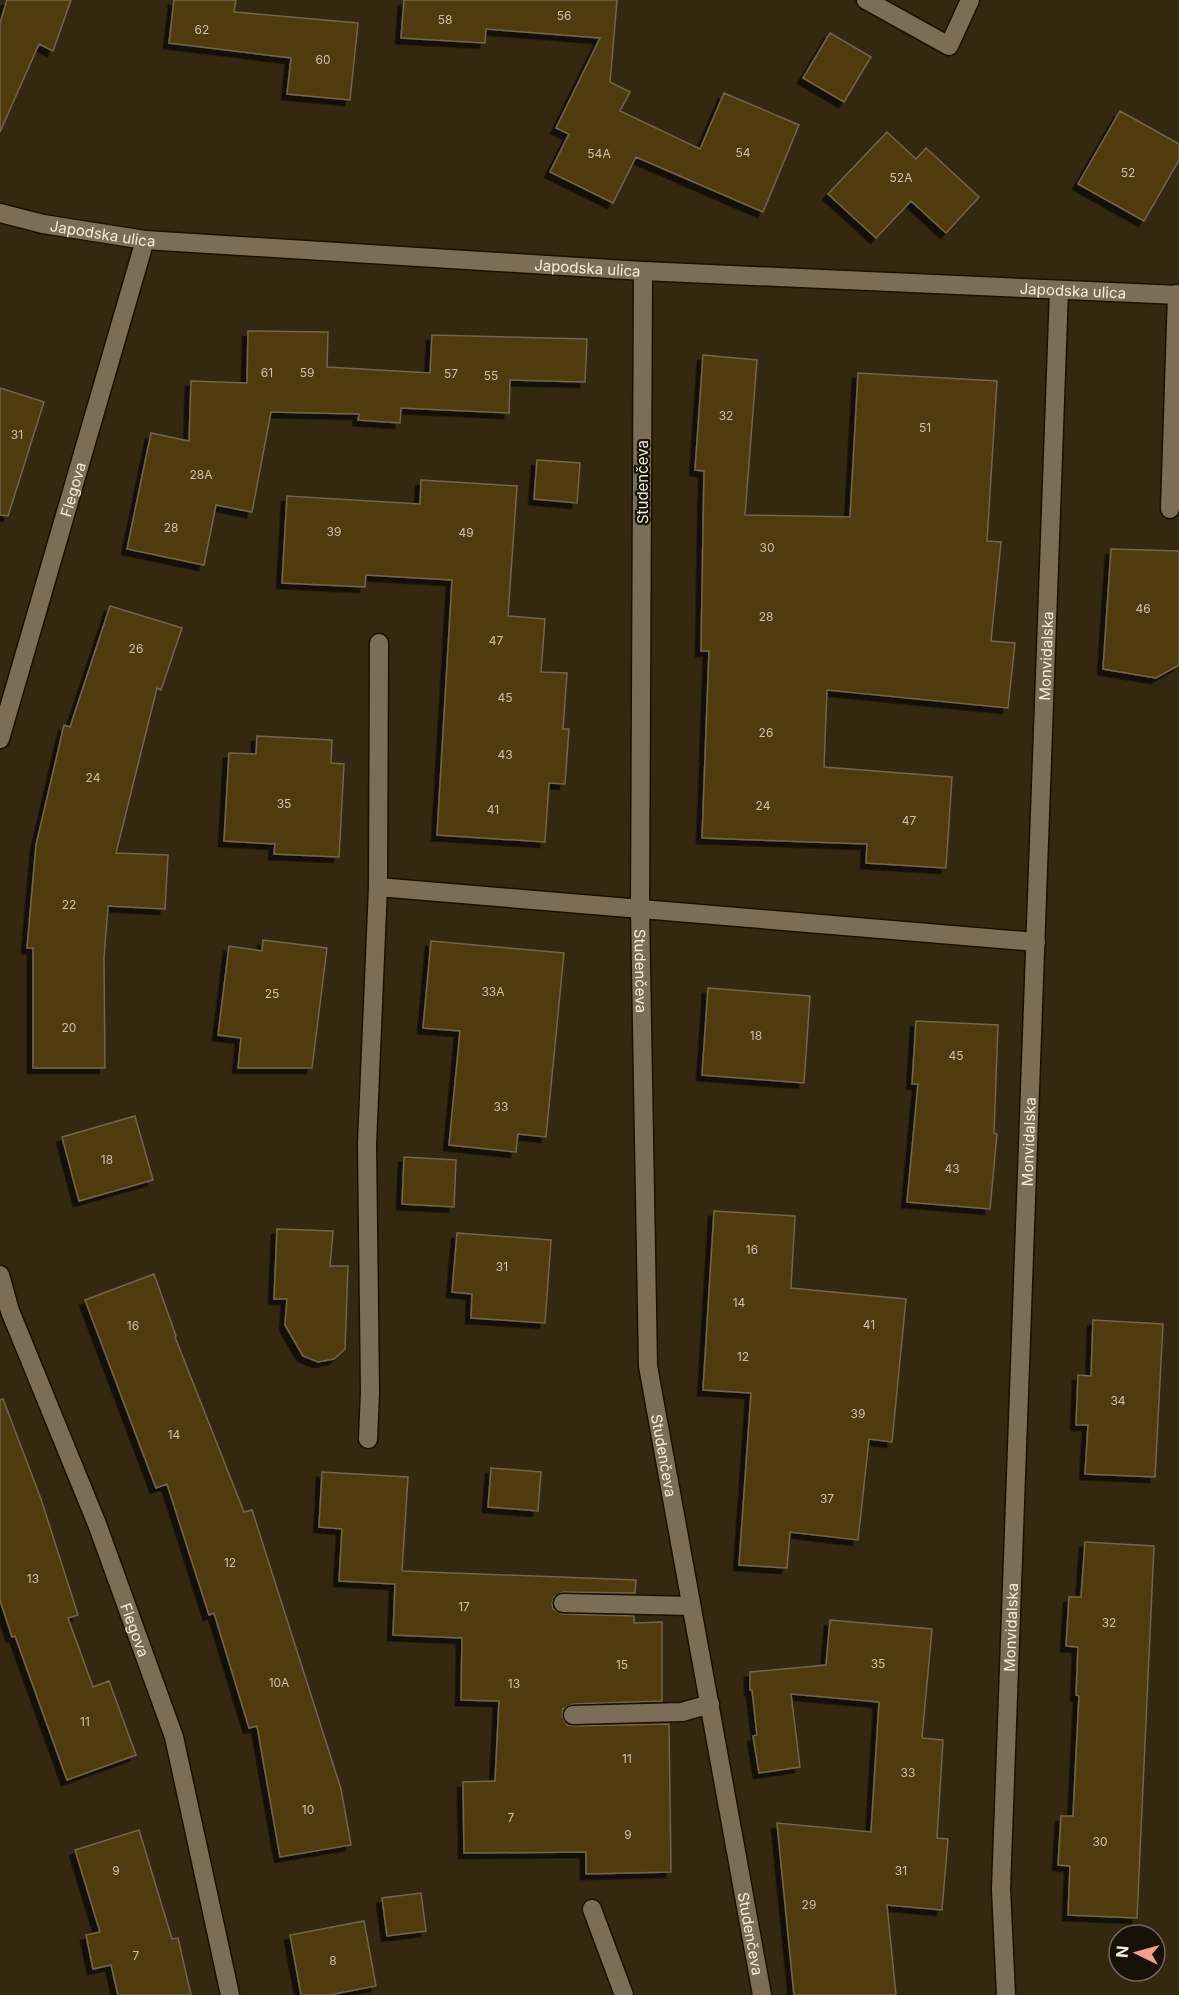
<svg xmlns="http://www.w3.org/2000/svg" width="1179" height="1995" viewBox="0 0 1179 1995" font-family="Inter,sans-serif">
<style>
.building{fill:#503a0e;stroke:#73654d;stroke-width:1.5;filter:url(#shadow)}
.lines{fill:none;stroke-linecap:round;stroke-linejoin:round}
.service-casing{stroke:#1b1000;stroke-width:21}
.minor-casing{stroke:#1b1000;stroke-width:21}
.tertiary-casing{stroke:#1b1000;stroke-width:21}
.service{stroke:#7c6e56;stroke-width:18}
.minor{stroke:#7c6e56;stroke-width:18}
.tertiary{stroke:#7c6e56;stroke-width:18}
.labels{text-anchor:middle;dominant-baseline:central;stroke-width:4.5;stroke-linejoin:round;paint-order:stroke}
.number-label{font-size:12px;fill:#ccc0ab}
.street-label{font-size:15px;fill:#f5eddf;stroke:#171108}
</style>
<defs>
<filter id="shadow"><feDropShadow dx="-5.5" dy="5.5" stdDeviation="0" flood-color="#0009"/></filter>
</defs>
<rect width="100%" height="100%" fill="#342811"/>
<path class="building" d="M 7,0 L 71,0 L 53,51 L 39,44 L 0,132 L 0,23 Z
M 174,0 L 236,0 L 234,12 L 358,23 L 350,100 L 287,94 L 291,58 L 169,43 Z
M 404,0 L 617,0 L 610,82 L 630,92 L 620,111 L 700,149 L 724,93 L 799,125 L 763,212 L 636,157 L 613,203 L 550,172 L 569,134 L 556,128 L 600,38 L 486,29 L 485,43 L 401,38 Z
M 830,33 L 871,57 L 844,102 L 803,78 Z
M 1120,111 L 1179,144 L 1179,160 L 1144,221 L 1078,184 Z
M 887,132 L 916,159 L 926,148 L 979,197 L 946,233 L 911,201 L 876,238 L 828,194 Z
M 248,331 L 328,332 L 327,367 L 430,373 L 432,335 L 587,339 L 585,382 L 510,380 L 509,413 L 401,408 L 400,423 L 358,420 L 359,414 L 271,412 L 252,512 L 216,505 L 204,565 L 127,549 L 151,433 L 189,441 L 191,381 L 247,383 Z
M 703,355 L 757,360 L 745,515 L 850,517 L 858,373 L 997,381 L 987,541 L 1001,542 L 991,641 L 1015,643 L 1008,708 L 827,690 L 824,767 L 952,777 L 946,868 L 866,863 L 867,844 L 702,838 L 709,651 L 701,651 L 704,471 L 695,470 Z
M 0,388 L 44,402 L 8,516 L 0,515 Z
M 537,460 L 580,463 L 577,503 L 534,499 Z
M 421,480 L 517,486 L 508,616 L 545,619 L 541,672 L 567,673 L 563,729 L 569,729 L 565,784 L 549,783 L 545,842 L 437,835 L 452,580 L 366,575 L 365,587 L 282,583 L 287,496 L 420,504 Z
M 1111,549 L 1179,551 L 1179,665 L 1156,678 L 1103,669 Z
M 110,606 L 182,628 L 161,690 L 157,688 L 116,853 L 168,855 L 165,909 L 108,906 L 104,958 L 105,1068 L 33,1068 L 33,948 L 27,948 L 36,845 L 64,725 L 70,727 Z
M 257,736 L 332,740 L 331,763 L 344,764 L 339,857 L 274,854 L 275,844 L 224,841 L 229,753 L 256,754 Z
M 263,940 L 327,948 L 312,1068 L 238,1068 L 241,1038 L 218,1035 L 229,946 L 262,951 Z
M 431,941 L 564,953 L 546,1137 L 518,1134 L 516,1152 L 449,1145 L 460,1031 L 423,1028 Z
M 708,988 L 810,996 L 804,1083 L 702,1075 Z
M 916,1021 L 998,1025 L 994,1133 L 997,1134 L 990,1209 L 907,1202 L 918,1084 L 912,1084 Z
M 135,1116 L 153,1180 L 79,1201 L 62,1137 Z
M 404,1157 L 456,1160 L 454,1207 L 402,1204 Z
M 714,1211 L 795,1216 L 791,1288 L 906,1299 L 892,1442 L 869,1439 L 858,1540 L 790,1532 L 787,1568 L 739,1565 L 751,1393 L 703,1390 Z
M 277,1229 L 333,1231 L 330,1266 L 348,1266 L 345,1349 L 334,1359 L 318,1362 L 303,1356 L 285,1325 L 287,1299 L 274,1299 Z
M 457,1233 L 551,1240 L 545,1323 L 471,1318 L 472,1294 L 452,1292 Z
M 154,1274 L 176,1336 L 175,1337 L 244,1512 L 252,1510 L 341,1789 L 351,1845 L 280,1857 L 257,1726 L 249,1728 L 214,1613 L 209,1615 L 167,1484 L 156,1488 L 85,1300 Z
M 1093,1320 L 1163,1324 L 1155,1477 L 1085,1474 L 1088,1425 L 1076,1425 L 1078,1375 L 1091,1376 Z
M 3,1399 L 41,1499 L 78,1615 L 68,1618 L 93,1687 L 109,1681 L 136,1755 L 67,1780 L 15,1636 L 12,1637 L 0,1600 L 0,1400 Z
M 491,1468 L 541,1472 L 538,1511 L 488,1507 Z
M 322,1472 L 408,1477 L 402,1571 L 636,1580 L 635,1593 L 563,1592 L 554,1597 L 552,1603 L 553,1609 L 562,1614 L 634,1616 L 634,1623 L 662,1622 L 662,1701 L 573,1704 L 563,1709 L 562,1716 L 567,1725 L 573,1726 L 669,1724 L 671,1872 L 586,1874 L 586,1852 L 464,1853 L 463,1782 L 495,1781 L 499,1701 L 461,1700 L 462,1638 L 393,1635 L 395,1584 L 339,1581 L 342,1529 L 319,1527 Z
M 1085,1542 L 1154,1546 L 1137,1918 L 1068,1915 L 1070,1866 L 1058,1865 L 1061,1816 L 1073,1816 L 1079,1696 L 1076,1695 L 1078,1647 L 1066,1646 L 1069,1597 L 1081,1597 Z
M 830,1620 L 932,1629 L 922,1738 L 943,1740 L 937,1838 L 948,1839 L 942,1910 L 887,1905 L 896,1995 L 794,1995 L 777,1823 L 871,1832 L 879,1702 L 791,1694 L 800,1767 L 759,1773 L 753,1736 L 757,1735 L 752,1690 L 750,1690 L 750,1672 L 826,1665 Z
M 139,1830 L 172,1939 L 178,1938 L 191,1995 L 118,1995 L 111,1965 L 93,1969 L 86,1935 L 100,1932 L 75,1850 Z
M 421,1893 L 426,1931 L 387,1936 L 382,1898 Z
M 364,1921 L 376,1986 L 329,1995 L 301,1995 L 290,1935 Z"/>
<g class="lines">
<g class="service-casing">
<path id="service" d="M 866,0 L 949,46 L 970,0
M 1170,509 L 1177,294
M 563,1603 L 691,1606
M 573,1715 L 682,1712 L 710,1704"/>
</g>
<g class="minor-casing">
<g id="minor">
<path id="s1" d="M 643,271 L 640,910 L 648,1366 L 762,1995"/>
<path d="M 379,643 L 378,887 L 1036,942"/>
<path id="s2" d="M 0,739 L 145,240"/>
<path id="s3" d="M 0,1275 L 10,1311 L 97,1524 L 174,1737 L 230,1995"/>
<path d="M 368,1439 L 370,1392 L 367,1144 L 378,887"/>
<path d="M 592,1909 L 624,1995"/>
<path id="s4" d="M 1006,1995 L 1001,1889 L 1059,290"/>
</g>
</g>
<g class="tertiary-casing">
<g id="tertiary">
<path id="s5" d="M 0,213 L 43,224 L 145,240 L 643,271 L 1179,295"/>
</g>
</g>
<use href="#service" class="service"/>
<use href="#minor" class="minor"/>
<use href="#tertiary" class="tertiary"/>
</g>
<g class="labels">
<g class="number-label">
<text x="564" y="15">56</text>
<text x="445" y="19">58</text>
<text x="202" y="29">62</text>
<text x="323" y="59">60</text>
<text x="743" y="152">54</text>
<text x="599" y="153">54A</text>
<text x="1128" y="172">52</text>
<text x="901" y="177">52A</text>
<text x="267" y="372">61</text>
<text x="307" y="372">59</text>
<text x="451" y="373">57</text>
<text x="491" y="375">55</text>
<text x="726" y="415">32</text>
<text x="925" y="427">51</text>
<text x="17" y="434">31</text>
<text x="201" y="474">28A</text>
<text x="171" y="527">28</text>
<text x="334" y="531">39</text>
<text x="466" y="532">49</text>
<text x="767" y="547">30</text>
<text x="1143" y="608">46</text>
<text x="766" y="616">28</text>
<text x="496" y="640">47</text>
<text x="136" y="648">26</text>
<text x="505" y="697">45</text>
<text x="766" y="732">26</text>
<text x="505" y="754">43</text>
<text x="93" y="777">24</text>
<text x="284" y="803">35</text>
<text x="763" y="805">24</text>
<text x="493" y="809">41</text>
<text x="909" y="820">47</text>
<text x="69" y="904">22</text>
<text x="493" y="991">33A</text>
<text x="272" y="993">25</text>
<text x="69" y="1027">20</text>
<text x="756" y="1035">18</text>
<text x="956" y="1055">45</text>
<text x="501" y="1106">33</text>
<text x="107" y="1159">18</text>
<text x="952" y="1168">43</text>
<text x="752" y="1249">16</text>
<text x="502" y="1266">31</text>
<text x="739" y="1302">14</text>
<text x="869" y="1324">41</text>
<text x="133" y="1325">16</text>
<text x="743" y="1356">12</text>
<text x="1118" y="1400">34</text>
<text x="858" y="1413">39</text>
<text x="174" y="1434">14</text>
<text x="827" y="1498">37</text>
<text x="230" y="1562">12</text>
<text x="33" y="1578">13</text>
<text x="464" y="1606">17</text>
<text x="1109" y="1622">32</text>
<text x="878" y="1663">35</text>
<text x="622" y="1664">15</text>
<text x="279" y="1682">10A</text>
<text x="514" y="1683">13</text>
<text x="85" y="1721">11</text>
<text x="627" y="1758">11</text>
<text x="908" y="1772">33</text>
<text x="308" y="1809">10</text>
<text x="511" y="1817">7</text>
<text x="628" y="1834">9</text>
<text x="1100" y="1841">30</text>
<text x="116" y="1870">9</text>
<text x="901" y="1870">31</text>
<text x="809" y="1904">29</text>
<text x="136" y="1955">7</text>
<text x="333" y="1960">8</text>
</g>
<g class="street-label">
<text stroke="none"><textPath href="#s5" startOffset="105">Japodska ulica</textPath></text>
<text stroke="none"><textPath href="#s5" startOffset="591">Japodska ulica</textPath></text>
<text stroke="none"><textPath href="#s5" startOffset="1077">Japodska ulica</textPath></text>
<text transform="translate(642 482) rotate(-90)">Studenčeva</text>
<text stroke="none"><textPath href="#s2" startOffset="260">Flegova</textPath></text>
<text stroke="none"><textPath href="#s4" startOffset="1340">Monvidalska</textPath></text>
<text stroke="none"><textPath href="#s1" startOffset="700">Studenčeva</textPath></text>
<text stroke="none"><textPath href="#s4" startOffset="854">Monvidalska</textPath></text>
<text stroke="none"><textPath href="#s1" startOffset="1186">Studenčeva</textPath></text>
<text stroke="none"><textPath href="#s4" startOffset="368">Monvidalska</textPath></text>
<text stroke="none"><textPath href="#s3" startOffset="380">Flegova</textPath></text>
<text stroke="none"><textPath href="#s1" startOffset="1672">Studenčeva</textPath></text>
</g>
</g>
<g transform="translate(1137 1953) rotate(275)"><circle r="28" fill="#171108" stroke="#70695e" stroke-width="1.5"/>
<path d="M0-4.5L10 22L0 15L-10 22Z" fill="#f59d8e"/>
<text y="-9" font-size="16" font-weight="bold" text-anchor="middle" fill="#f5eddf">N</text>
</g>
</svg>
